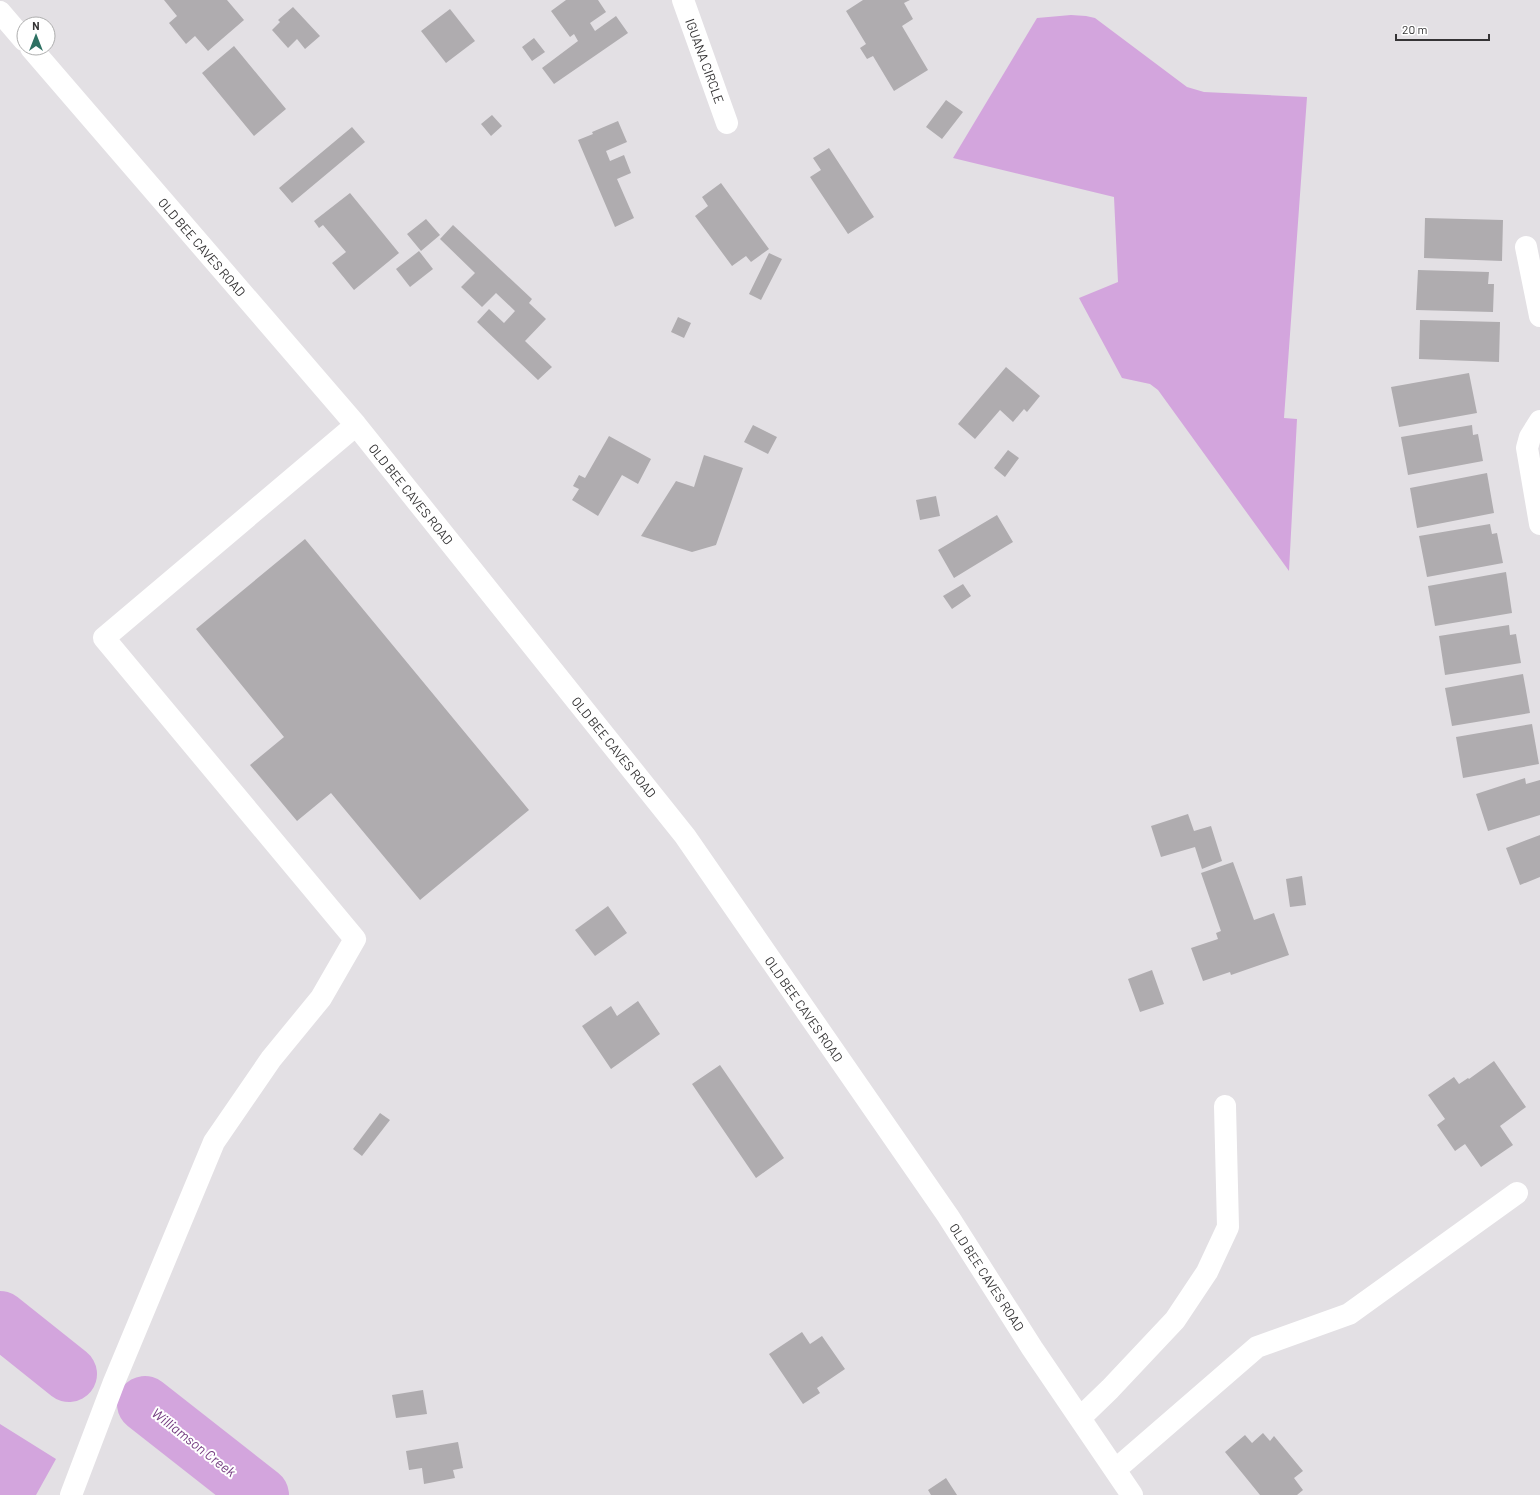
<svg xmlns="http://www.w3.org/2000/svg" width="1540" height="1495" viewBox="0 0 1540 1495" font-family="Barlow,sans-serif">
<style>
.water{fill:#d3a5dd}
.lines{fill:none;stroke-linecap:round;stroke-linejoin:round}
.river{stroke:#d3a5dd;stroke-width:56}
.building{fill:#afacaf}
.minor{stroke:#fff;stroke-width:22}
.labels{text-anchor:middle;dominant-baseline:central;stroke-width:4;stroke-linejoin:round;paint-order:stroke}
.street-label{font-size:13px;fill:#353435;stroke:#fff}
.water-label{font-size:14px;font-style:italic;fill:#753d81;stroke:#fff}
</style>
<rect width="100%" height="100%" fill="#e3e0e4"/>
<path class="water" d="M 1071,15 L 1086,16 L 1095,18 L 1187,87 L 1204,92 L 1307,97 L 1284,418 L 1297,419 L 1289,571 L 1158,390 L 1150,384 L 1122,378 L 1079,298 L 1118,282 L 1114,197 L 953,158 L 1037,18 Z
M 0,1424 L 56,1459 L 36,1495 L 0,1495 Z"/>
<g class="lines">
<path class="river" d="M 0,1319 L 69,1374
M 145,1404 L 261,1495"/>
</g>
<path class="building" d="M 164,0 L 227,0 L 244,20 L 208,51 L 195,36 L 186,44 L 169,23 L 177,16 Z
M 566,0 L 598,0 L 606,12 L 590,23 L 595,31 L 616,16 L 628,33 L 554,84 L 542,68 L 578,41 L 574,34 L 570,37 L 551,11 Z
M 863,0 L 910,0 L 904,3 L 913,19 L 902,26 L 928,70 L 894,91 L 873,56 L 867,59 L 860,48 L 866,44 L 846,11 Z
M 293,7 L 320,36 L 305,49 L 297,39 L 288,48 L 272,30 L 280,22 L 278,20 Z
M 450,9 L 475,41 L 446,63 L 421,31 Z
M 534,38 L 545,52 L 532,61 L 522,47 Z
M 234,46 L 286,109 L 254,136 L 202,73 Z
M 946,100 L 963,112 L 942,139 L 926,127 Z
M 492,115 L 502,126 L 491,136 L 481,124 Z
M 618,121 L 627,142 L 606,151 L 610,161 L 624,155 L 631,173 L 617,179 L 634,218 L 615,227 L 578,140 L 593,134 L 592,132 Z
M 352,127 L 365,142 L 292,203 L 279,188 Z
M 829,148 L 874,217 L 848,234 L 810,177 L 821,170 L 813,158 Z
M 721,183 L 769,249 L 751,262 L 746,256 L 732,266 L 695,216 L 708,206 L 702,197 Z
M 350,193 L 399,253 L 354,290 L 332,263 L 346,252 L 323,225 L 319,228 L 314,221 Z
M 1425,218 L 1503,220 L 1502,261 L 1424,258 Z
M 426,219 L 440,235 L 421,251 L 407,234 Z
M 453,225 L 532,299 L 529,303 L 546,319 L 525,341 L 552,367 L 538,380 L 477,322 L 489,309 L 504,323 L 515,311 L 496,293 L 482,307 L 461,287 L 475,273 L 440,239 Z
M 419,251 L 433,269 L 410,287 L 396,269 Z
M 769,253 L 782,259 L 761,300 L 749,294 Z
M 1418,270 L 1489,272 L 1488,284 L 1494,284 L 1493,312 L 1416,310 Z
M 678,317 L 691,323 L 684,338 L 671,332 Z
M 1420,320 L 1500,322 L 1499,362 L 1419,359 Z
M 1006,367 L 1040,396 L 1027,412 L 1024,409 L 1013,422 L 1000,410 L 975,439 L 958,424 Z
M 1469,373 L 1477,413 L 1399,427 L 1391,387 Z
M 753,425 L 777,437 L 768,454 L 744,442 Z
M 1472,425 L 1473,435 L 1478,434 L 1483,461 L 1408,475 L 1401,437 Z
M 609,436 L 651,459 L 638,484 L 622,475 L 598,516 L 572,500 L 579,489 L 573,486 L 579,475 L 585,478 Z
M 1008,450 L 1019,458 L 1005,477 L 994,468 Z
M 704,455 L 743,468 L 716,545 L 692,552 L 641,536 L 676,481 L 694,487 Z
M 1487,473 L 1494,513 L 1417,528 L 1410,488 Z
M 936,496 L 940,516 L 920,520 L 916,500 Z
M 997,515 L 1013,542 L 954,578 L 938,550 Z
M 1490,524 L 1492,534 L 1497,533 L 1503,563 L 1427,577 L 1419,536 Z
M 305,539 L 529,810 L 420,900 L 331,793 L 297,821 L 250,765 L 284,737 L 196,629 Z
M 1506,572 L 1512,613 L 1435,626 L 1428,586 Z
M 963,584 L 971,596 L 952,609 L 943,596 Z
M 1509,625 L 1510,635 L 1516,634 L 1521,663 L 1445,675 L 1439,636 Z
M 1523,674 L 1530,713 L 1452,726 L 1445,688 Z
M 1532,724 L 1539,764 L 1463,778 L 1456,737 Z
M 1525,778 L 1526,784 L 1540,780 L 1540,815 L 1488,831 L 1476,794 Z
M 1188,814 L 1194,831 L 1211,826 L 1222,861 L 1202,869 L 1195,847 L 1161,857 L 1151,826 Z
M 1540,835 L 1540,877 L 1520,885 L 1506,848 Z
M 1233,862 L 1254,920 L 1274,913 L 1289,955 L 1231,975 L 1230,972 L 1203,981 L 1191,948 L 1218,939 L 1216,933 L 1221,931 L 1201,873 Z
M 1302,876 L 1306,905 L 1290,907 L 1286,879 Z
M 608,906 L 627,933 L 595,956 L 575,930 Z
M 1152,970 L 1164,1004 L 1140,1012 L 1128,979 Z
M 638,1001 L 660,1034 L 611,1069 L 582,1026 L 611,1006 L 617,1016 Z
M 1494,1061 L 1526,1107 L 1500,1126 L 1513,1145 L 1481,1167 L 1465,1144 L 1455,1151 L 1437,1125 L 1445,1119 L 1428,1095 L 1454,1077 L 1459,1084 L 1468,1078 L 1469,1079 Z
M 720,1065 L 784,1158 L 756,1178 L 692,1084 Z
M 380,1113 L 390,1120 L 362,1156 L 353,1149 Z
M 802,1332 L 810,1344 L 822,1336 L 845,1369 L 817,1388 L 820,1393 L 803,1404 L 769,1354 Z
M 423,1390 L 427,1414 L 396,1418 L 392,1395 Z
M 1263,1433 L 1270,1441 L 1274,1436 L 1303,1471 L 1294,1478 L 1303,1490 L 1297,1495 L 1260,1495 L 1225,1452 L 1245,1435 L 1252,1443 Z
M 458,1442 L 463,1468 L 453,1470 L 455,1478 L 424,1484 L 422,1468 L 409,1470 L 406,1451 Z
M 946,1478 L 957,1495 L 931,1495 L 928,1490 Z"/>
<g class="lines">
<path class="minor" d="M 683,0 L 727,123
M 0,12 L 24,40
M 31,48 L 356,425 L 685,836 L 948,1216 L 1032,1348 L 1132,1495
M 1526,247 L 1540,316
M 1540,421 L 1530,437 L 1527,448 L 1540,524
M 1080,1418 L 1110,1389 L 1175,1320 L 1207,1272 L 1228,1227 L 1225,1106
M 1115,1470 L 1257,1347 L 1349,1314 L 1517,1193
M 71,1495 L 114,1382 L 214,1142 L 271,1059 L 321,998 L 355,939 L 104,638 L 356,425"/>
</g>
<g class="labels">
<g class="street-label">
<text transform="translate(705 61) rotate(70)">IGUANA CIRCLE</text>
<text transform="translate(202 247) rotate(49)">OLD BEE CAVES ROAD</text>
<text transform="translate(411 494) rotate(51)">OLD BEE CAVES ROAD</text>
<text transform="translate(614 747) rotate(51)">OLD BEE CAVES ROAD</text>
<text transform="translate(804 1009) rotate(55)">OLD BEE CAVES ROAD</text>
<text transform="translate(987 1277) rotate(57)">OLD BEE CAVES ROAD</text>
</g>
<g class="water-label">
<text transform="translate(194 1442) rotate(38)">Williamson Creek</text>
</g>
</g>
<g transform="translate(36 36)"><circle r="19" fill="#ffffff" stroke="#aeaeae"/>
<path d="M0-3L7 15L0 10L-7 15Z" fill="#2e7163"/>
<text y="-6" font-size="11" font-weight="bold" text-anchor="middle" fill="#353435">N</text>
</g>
<path d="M1396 34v6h93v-6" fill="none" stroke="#353435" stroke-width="2"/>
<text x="1402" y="34" font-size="12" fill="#353435" stroke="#ffffff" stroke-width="3" paint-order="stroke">20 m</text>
</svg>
